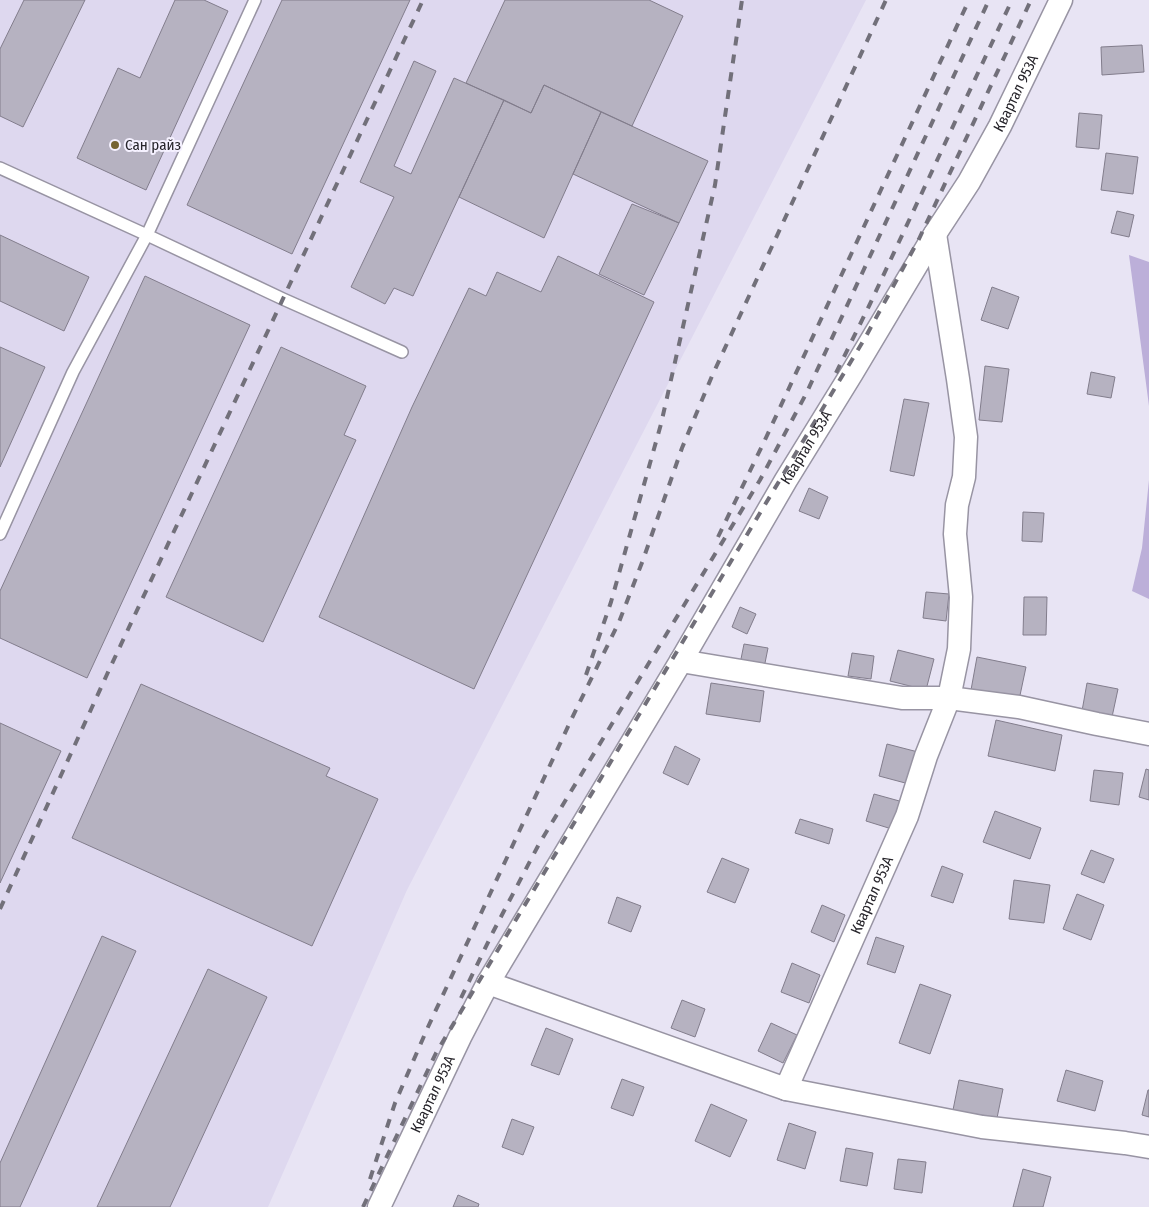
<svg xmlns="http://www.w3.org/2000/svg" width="1149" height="1207" viewBox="0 0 1149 1207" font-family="'Fira Sans Condensed',sans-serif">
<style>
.built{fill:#ded8ef}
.green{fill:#bcafd9}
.building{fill:#b6b2c1;stroke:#827d8c}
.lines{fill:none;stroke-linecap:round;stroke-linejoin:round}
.lane-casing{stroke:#9894a3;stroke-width:14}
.street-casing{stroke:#9894a3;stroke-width:25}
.lane{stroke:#fff;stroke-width:11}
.street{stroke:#fff;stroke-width:22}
.rail{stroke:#72707a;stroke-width:4;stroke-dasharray:9 9;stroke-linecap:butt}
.poi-dot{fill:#766332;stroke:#f5f1ff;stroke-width:2}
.labels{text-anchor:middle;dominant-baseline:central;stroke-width:4;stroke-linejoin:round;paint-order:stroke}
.street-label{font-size:15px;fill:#26242a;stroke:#f5f1ff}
.poi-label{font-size:15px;fill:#26242a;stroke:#f5f1ff;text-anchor:start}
</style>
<rect width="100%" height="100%" fill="#e8e4f4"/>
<path class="built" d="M 0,0 L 866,0 L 407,890 L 268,1207 L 0,1207 Z"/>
<path class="green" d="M 1129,255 L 1149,262 L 1149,406 Z
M 1149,480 L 1149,599 L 1132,591 L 1142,548 Z"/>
<path class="building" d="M 24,0 L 85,0 L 23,127 L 0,116 L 0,49 Z
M 175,0 L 204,0 L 228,11 L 146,190 L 77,158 L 118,68 L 140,78 Z
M 282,0 L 410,0 L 292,254 L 187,205 Z
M 505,0 L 649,0 L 683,16 L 632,126 L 544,85 L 531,113 L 466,83 Z
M 1142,45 L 1144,72 L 1102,75 L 1101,47 Z
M 414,61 L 436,71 L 394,166 L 411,174 L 454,78 L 504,100 L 413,296 L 394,288 L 385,304 L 351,287 L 394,197 L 360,182 Z
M 544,85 L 601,112 L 544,238 L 459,197 L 504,100 L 531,113 Z
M 601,112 L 708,161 L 679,223 L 573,174 Z
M 1079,113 L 1102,115 L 1099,149 L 1076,147 Z
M 1106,153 L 1138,157 L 1133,194 L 1101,190 Z
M 632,204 L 679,223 L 644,295 L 599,274 Z
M 1117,211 L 1134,215 L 1129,237 L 1111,233 Z
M 0,235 L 89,277 L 64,331 L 0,301 Z
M 558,256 L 654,302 L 474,689 L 319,617 L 412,407 L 469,288 L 486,296 L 497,272 L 541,292 Z
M 145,276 L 250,325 L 87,678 L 0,638 L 0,591 Z
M 992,287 L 1019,297 L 1008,329 L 981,320 Z
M 0,347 L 45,367 L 0,467 Z
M 281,347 L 366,386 L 344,435 L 356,440 L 263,642 L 166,597 Z
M 985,366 L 1009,369 L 1002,422 L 979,420 Z
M 1091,372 L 1115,377 L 1111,398 L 1087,394 Z
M 904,399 L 929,403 L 914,476 L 890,471 Z
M 809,488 L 828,497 L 819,519 L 799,511 Z
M 1023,512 L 1044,513 L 1042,542 L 1022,541 Z
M 926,592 L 949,594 L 946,621 L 923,618 Z
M 1024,597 L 1047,597 L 1046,635 L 1023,635 Z
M 740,607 L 756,614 L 747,634 L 732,627 Z
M 744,644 L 768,648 L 764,668 L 740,664 Z
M 898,650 L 934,659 L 926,690 L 890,681 Z
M 852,653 L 874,656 L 871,679 L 848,676 Z
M 977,657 L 1026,667 L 1019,700 L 971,690 Z
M 711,683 L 764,691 L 760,722 L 706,714 Z
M 1087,683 L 1118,689 L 1112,717 L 1082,711 Z
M 141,684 L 330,768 L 326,776 L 378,799 L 312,946 L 72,838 Z
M 996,720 L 1062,735 L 1055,771 L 988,756 Z
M 0,723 L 61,751 L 0,883 Z
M 887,744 L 918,752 L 909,784 L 879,776 Z
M 675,746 L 700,759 L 688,785 L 663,773 Z
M 1146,769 L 1149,770 L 1149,800 L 1139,797 Z
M 1094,770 L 1123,773 L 1119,805 L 1090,801 Z
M 874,794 L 903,802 L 895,830 L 866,821 Z
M 995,811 L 1041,828 L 1030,859 L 983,842 Z
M 800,819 L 833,829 L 829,844 L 795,833 Z
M 1091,850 L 1114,859 L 1104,883 L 1081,874 Z
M 722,858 L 749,869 L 735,903 L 707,892 Z
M 942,866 L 963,874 L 953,903 L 931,896 Z
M 1014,880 L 1050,885 L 1044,923 L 1009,919 Z
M 1077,894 L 1104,905 L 1091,940 L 1063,929 Z
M 617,897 L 641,906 L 631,932 L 608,923 Z
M 822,905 L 845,915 L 834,942 L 811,932 Z
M 102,936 L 136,951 L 20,1207 L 0,1207 L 0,1163 Z
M 876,937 L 904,946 L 895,973 L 867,964 Z
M 792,963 L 820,975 L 809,1003 L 781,992 Z
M 208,969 L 267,997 L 170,1207 L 97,1207 Z
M 920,984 L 951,995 L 930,1054 L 899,1043 Z
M 682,1000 L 705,1009 L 695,1037 L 671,1028 Z
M 771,1023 L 797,1035 L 783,1063 L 758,1051 Z
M 546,1028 L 573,1039 L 559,1075 L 531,1065 Z
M 1066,1070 L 1103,1081 L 1095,1111 L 1057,1101 Z
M 622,1079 L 644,1087 L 633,1116 L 611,1108 Z
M 959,1080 L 1003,1089 L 997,1118 L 953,1110 Z
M 1148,1090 L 1149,1090 L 1149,1117 L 1142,1115 Z
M 711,1104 L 747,1120 L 730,1157 L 695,1141 Z
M 512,1119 L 534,1127 L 523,1155 L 502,1147 Z
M 789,1123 L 816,1132 L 805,1169 L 777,1160 Z
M 846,1148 L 873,1153 L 867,1186 L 840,1181 Z
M 898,1159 L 926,1162 L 922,1193 L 894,1189 Z
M 1023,1169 L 1051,1177 L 1043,1207 L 1013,1207 Z
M 458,1195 L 479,1204 L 478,1207 L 453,1207 Z"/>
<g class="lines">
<g class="lane-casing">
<path id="lane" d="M 0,168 L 147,235 L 283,299 L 402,352
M 0,534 L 73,372 L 147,235 L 255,0"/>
</g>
<g class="street-casing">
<g id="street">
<path d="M 681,661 L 902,698 L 949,698 L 1019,707 L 1097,724 L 1149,734"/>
<path d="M 488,983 L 786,1089 L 982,1127 L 1125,1143 L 1149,1147"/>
<path id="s1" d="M 786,1089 L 907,816 L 926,756 L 949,698 L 959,649 L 961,597 L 955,534 L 957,505 L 964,477 L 966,437 L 958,379 L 935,234"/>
<path id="s2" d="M 379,1207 L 460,1037 L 488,983 L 681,661 L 786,480 L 852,373 L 935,234 L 969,182 L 1000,126 L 1061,0"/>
</g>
</g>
<use href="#lane" class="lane"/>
<use href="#street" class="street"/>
<path class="rail" d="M 836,373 L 869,306 L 1012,0
M 718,537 L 764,442 L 969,0
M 586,675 L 611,602 L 661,424 L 715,185 L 742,0
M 0,909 L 109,670 L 423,0
M 461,998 L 493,932 L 539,844 L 760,480 L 806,394 L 989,0
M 370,1179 L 395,1103 L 428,1027 L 572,718 L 619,622 L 643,560 L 682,448 L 712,376 L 886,0
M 363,1207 L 436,1053 L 865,338 L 919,239 L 1031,0"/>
</g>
<circle class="poi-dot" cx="115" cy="145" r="5"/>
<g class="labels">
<g class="street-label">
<text stroke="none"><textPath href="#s2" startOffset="1284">Квартал 953А</textPath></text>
<text stroke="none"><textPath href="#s2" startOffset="872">Квартал 953А</textPath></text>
<text stroke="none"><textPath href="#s1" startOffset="212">Квартал 953А</textPath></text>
<text stroke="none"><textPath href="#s2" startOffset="125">Квартал 953А</textPath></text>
</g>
<g class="poi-label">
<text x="125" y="145">Сан райз</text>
</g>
</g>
</svg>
